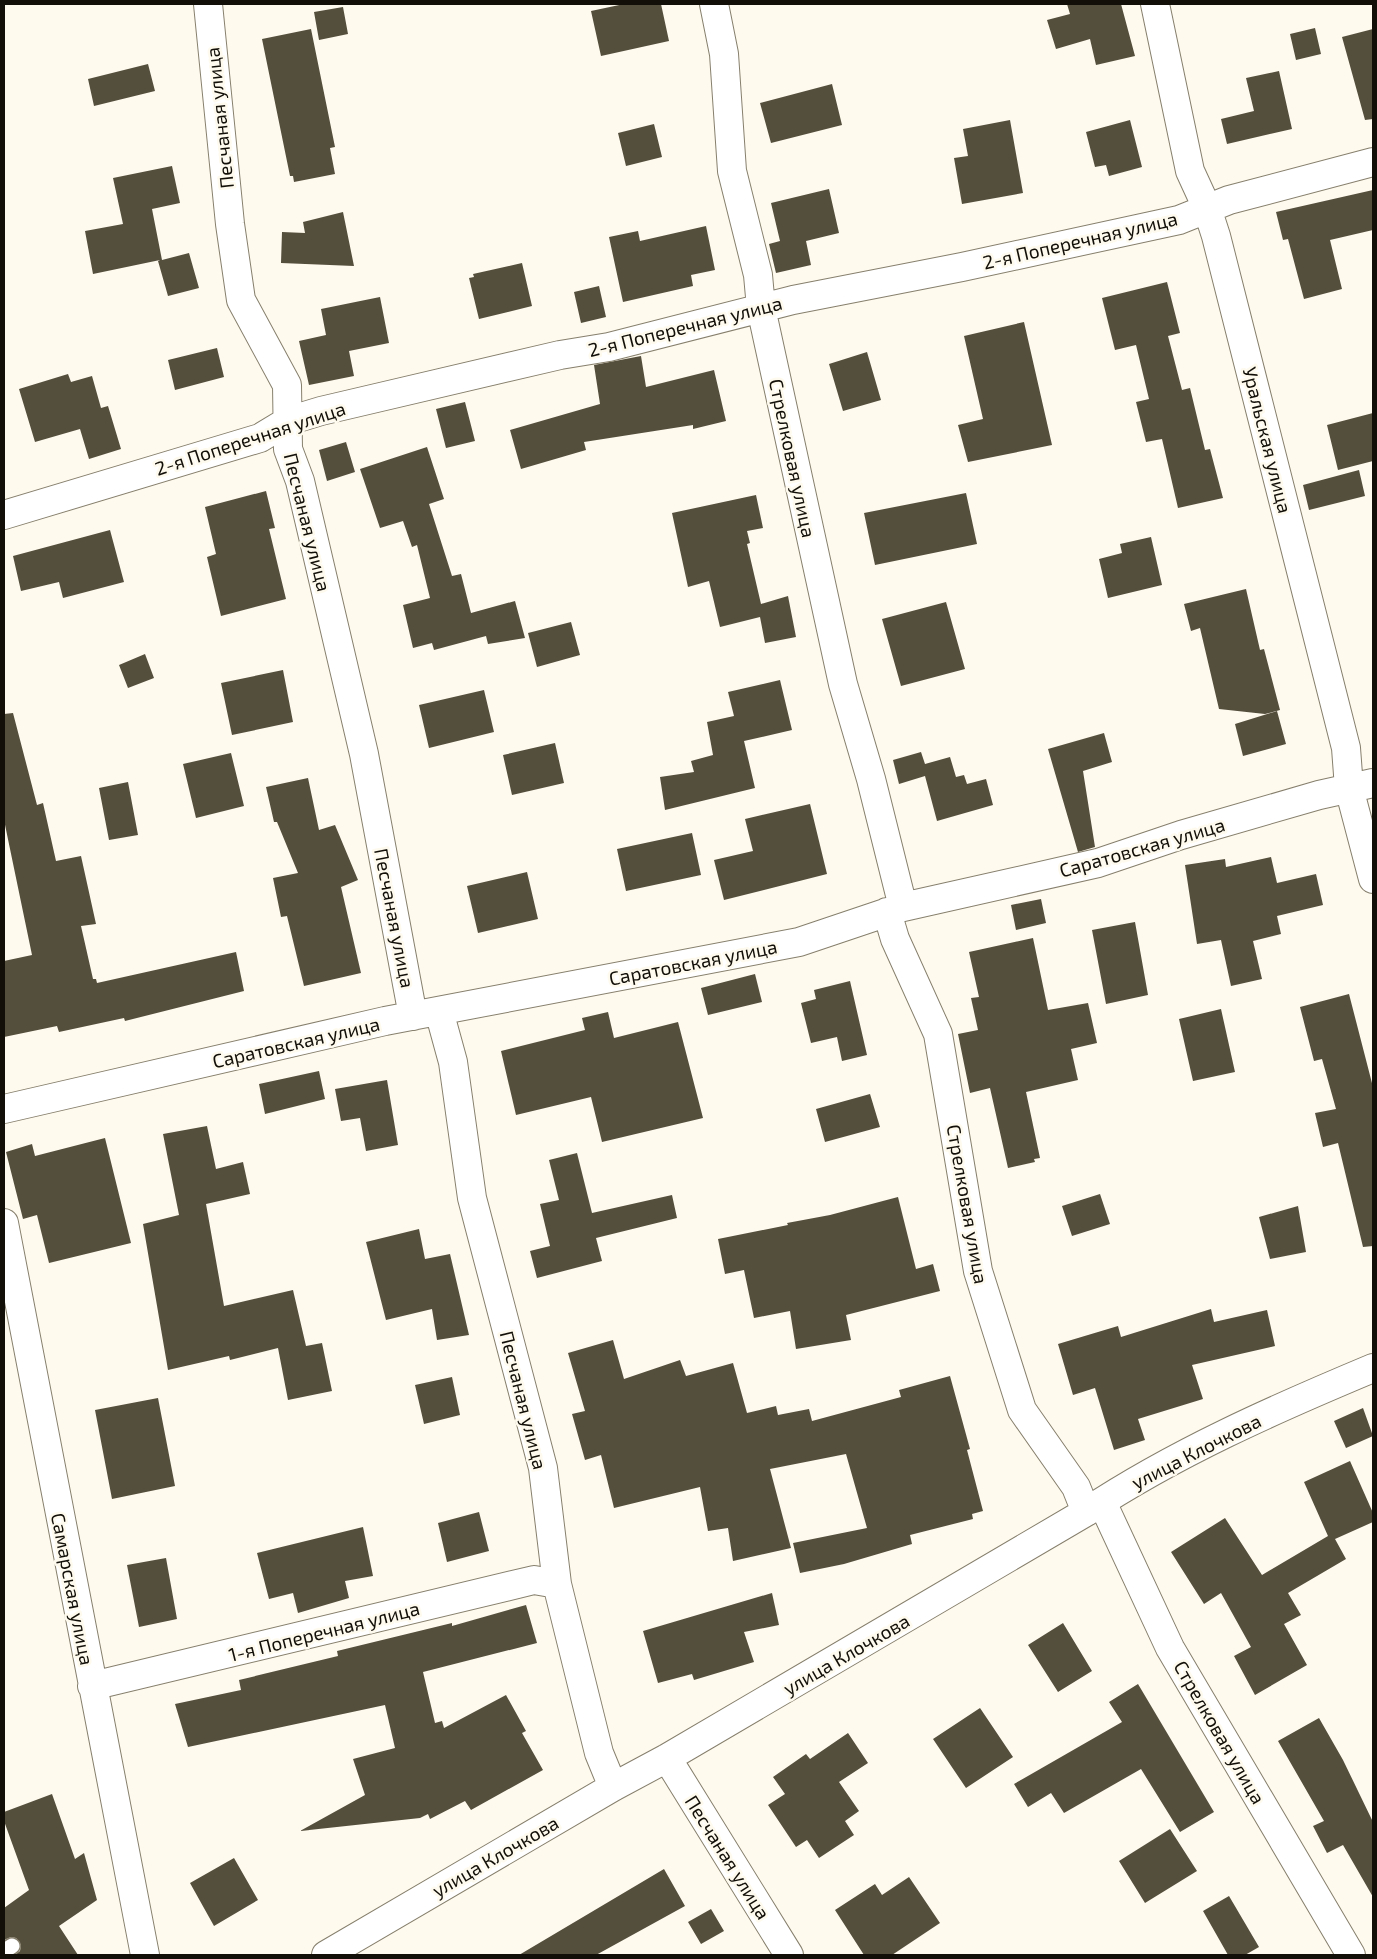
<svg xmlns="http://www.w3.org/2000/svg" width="1377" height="1959" viewBox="0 0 1377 1959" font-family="'Exo 2',sans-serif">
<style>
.building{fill:#544e3d}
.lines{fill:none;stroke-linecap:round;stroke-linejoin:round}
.service-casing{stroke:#867f6d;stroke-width:18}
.minor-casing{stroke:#867f6d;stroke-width:30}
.service{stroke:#fff;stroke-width:15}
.minor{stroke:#fff;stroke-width:28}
.labels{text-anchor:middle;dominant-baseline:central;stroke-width:5;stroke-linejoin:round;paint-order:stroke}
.street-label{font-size:19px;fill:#120f09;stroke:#fefaed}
</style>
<rect width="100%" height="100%" fill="#fefaed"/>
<path class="building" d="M 624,4 L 661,4 L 669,41 L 601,56 L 591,11 Z
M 1067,4 L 1121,4 L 1135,56 L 1096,65 L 1090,39 L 1056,49 L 1047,20 L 1070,14 Z
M 343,7 L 348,34 L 319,40 L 314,12 Z
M 1315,28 L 1321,54 L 1296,60 L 1290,34 Z
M 311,29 L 335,147 L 330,148 L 335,174 L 294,182 L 293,176 L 290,176 L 262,39 Z
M 1373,29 L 1373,119 L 1365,120 L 1342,37 Z
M 148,64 L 155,91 L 94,106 L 88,79 Z
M 1279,71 L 1292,129 L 1227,144 L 1221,119 L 1254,111 L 1246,78 Z
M 832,84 L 842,125 L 771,143 L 760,103 Z
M 1010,120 L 1023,193 L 962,204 L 954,158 L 968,156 L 963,129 Z
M 1130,120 L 1142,167 L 1109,176 L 1106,165 L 1095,167 L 1086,132 Z
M 654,124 L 662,157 L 626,166 L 618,133 Z
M 172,166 L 180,203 L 152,209 L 162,260 L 189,253 L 199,288 L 168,296 L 158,261 L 160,260 L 93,274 L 85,231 L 123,224 L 113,178 Z
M 829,189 L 839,233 L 806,241 L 811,265 L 776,273 L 769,244 L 780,241 L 771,203 Z
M 1373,190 L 1373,230 L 1330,240 L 1342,289 L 1304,299 L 1288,239 L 1283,240 L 1276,212 Z
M 343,212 L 354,266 L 281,263 L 282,232 L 305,233 L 303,222 Z
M 706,226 L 715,270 L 691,275 L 693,286 L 623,302 L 609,237 L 638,231 L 640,241 Z
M 522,263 L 532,306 L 479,319 L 469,278 L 474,277 L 473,274 Z
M 1167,282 L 1180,333 L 1168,336 L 1182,390 L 1190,388 L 1205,450 L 1210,449 L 1223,498 L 1178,508 L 1162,439 L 1146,442 L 1136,402 L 1149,399 L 1136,345 L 1115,350 L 1102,298 Z
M 599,286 L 606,317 L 581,323 L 574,292 Z
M 380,297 L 389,343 L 349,351 L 354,376 L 309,385 L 299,341 L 326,335 L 321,309 Z
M 1024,322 L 1052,445 L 968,462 L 958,425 L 983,419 L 964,336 Z
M 217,348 L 224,377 L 175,390 L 168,360 Z
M 867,352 L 881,400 L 843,411 L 829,364 Z
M 641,356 L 646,387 L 714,370 L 726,421 L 693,429 L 693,425 L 584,442 L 586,450 L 521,469 L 510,430 L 600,404 L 594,365 Z
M 68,374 L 71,382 L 92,376 L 101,408 L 108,406 L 121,449 L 89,459 L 80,429 L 35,442 L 19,389 Z
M 465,402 L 475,441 L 446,448 L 436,409 Z
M 1373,413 L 1373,461 L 1338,470 L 1327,425 Z
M 346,442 L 355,472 L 327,481 L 319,450 Z
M 427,447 L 444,499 L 429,504 L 452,576 L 461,574 L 471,613 L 515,601 L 525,638 L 488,644 L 486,636 L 434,650 L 432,643 L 413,648 L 403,605 L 430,598 L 417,545 L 412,547 L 403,521 L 380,528 L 360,469 Z
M 1359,470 L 1365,496 L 1309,510 L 1303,485 Z
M 266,491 L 275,528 L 269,529 L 286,599 L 221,616 L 207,557 L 216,554 L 205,507 Z
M 966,493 L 977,544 L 875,565 L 864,513 Z
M 756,495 L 763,528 L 747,531 L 750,543 L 747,544 L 761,604 L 788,596 L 796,637 L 765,643 L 760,617 L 720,627 L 709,581 L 688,587 L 672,513 Z
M 110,530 L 124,582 L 63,598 L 59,582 L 21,591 L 13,556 Z
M 1151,537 L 1162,585 L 1108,598 L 1099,559 L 1122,553 L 1120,544 Z
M 1246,589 L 1260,650 L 1264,649 L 1280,710 L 1265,714 L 1219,709 L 1200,628 L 1191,631 L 1184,604 Z
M 946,602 L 965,669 L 901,686 L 882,619 Z
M 571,622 L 580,655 L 537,667 L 528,633 Z
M 145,654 L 154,678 L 128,688 L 119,665 Z
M 283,670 L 293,722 L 232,735 L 221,683 Z
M 780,680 L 792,730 L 744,741 L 755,788 L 665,810 L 660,777 L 694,772 L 691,761 L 713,755 L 707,722 L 734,716 L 728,692 Z
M 484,690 L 494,732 L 429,748 L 419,705 Z
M 1277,711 L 1286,744 L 1243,756 L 1235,724 Z
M 13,713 L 37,805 L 43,803 L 56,861 L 81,856 L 96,924 L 81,926 L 93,979 L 96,979 L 97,983 L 236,952 L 244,991 L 125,1021 L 124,1018 L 59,1032 L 57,1026 L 4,1037 L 4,961 L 32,955 L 4,820 L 4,714 Z
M 1104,733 L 1112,762 L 1083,771 L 1095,847 L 1078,852 L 1048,749 Z
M 555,743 L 564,783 L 512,795 L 503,755 Z
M 921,752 L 925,764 L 950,757 L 956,777 L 964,775 L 967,784 L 986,779 L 993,805 L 937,821 L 925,776 L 899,784 L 893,760 Z
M 231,753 L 244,806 L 196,818 L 183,764 Z
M 308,778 L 319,830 L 335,825 L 358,880 L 341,887 L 361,973 L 304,986 L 287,916 L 281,917 L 273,878 L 298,873 L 277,822 L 274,822 L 266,787 Z
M 128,782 L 138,835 L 109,840 L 99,788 Z
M 810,804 L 827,874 L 724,900 L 714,860 L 753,851 L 745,819 Z
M 692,833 L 701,875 L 626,891 L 617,849 Z
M 1271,857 L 1277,883 L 1316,874 L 1323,905 L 1277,916 L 1281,934 L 1253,941 L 1262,979 L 1231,986 L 1221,940 L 1197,944 L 1185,865 L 1225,859 L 1226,867 Z
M 527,872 L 538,919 L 478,933 L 467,886 Z
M 1041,899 L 1046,923 L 1016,930 L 1011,905 Z
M 1135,922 L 1148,995 L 1106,1004 L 1092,930 Z
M 1033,938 L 1048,1010 L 1088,1003 L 1097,1043 L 1071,1049 L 1078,1080 L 1026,1092 L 1040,1158 L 1034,1159 L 1035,1162 L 1008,1168 L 990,1088 L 970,1093 L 958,1034 L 978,1030 L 971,998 L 979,997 L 969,952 Z
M 755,974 L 762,1002 L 708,1015 L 701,988 Z
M 850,981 L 867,1055 L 842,1061 L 837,1037 L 811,1043 L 801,1003 L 816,999 L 814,990 Z
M 1349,994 L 1373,1087 L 1373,1246 L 1363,1247 L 1338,1143 L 1323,1147 L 1315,1113 L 1336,1109 L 1322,1059 L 1314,1061 L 1300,1007 Z
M 1221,1009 L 1235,1072 L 1193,1081 L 1179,1019 Z
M 608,1012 L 614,1038 L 678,1022 L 703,1118 L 602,1142 L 591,1097 L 516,1115 L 501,1051 L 585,1030 L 582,1018 Z
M 319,1071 L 325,1099 L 265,1114 L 259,1084 Z
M 387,1080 L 398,1145 L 366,1151 L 360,1118 L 341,1121 L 335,1089 Z
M 870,1094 L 880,1127 L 825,1142 L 816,1109 Z
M 207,1126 L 216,1169 L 243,1162 L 250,1194 L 206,1204 L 224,1306 L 293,1290 L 306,1346 L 322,1343 L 332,1391 L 288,1400 L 278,1348 L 230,1360 L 229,1356 L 168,1370 L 143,1224 L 179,1215 L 163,1134 Z
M 105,1138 L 131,1243 L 49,1263 L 37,1215 L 23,1219 L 6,1152 L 32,1144 L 35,1156 Z
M 577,1153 L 592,1213 L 672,1195 L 677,1218 L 596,1238 L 602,1261 L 537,1278 L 530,1251 L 550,1246 L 540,1204 L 559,1200 L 549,1160 Z
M 1100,1194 L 1110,1224 L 1072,1236 L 1062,1206 Z
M 898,1197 L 916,1269 L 933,1264 L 940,1291 L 846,1315 L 851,1340 L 796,1349 L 790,1311 L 754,1318 L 744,1270 L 725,1274 L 718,1239 L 788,1225 L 787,1223 L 830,1215 Z
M 1298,1206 L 1306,1252 L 1270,1259 L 1259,1217 Z
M 419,1229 L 425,1259 L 450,1254 L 469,1335 L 437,1340 L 432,1309 L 386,1320 L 366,1242 Z
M 1211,1309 L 1214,1322 L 1267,1310 L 1275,1346 L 1192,1365 L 1203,1399 L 1138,1419 L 1145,1440 L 1114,1450 L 1095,1388 L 1073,1395 L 1058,1344 L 1118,1326 L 1121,1337 Z
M 613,1340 L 624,1379 L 680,1360 L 686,1376 L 733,1363 L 747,1413 L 776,1406 L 778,1415 L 809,1409 L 812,1421 L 901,1397 L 899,1390 L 950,1376 L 970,1449 L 967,1450 L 983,1511 L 972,1514 L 973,1519 L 910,1535 L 912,1544 L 844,1564 L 800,1573 L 793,1543 L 867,1528 L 846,1454 L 770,1469 L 791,1548 L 733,1561 L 728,1528 L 708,1531 L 700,1487 L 614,1508 L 601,1455 L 585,1460 L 572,1414 L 585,1411 L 568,1353 Z
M 452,1377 L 460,1415 L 424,1424 L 415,1385 Z
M 158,1398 L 175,1486 L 112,1499 L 95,1410 Z
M 1363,1408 L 1373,1436 L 1346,1448 L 1334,1421 Z
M 1350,1461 L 1373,1513 L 1373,1522 L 1335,1539 L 1346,1559 L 1288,1593 L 1301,1615 L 1284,1624 L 1307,1665 L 1255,1695 L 1234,1656 L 1251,1647 L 1221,1593 L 1204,1604 L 1171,1552 L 1225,1518 L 1262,1575 L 1328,1536 L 1304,1482 Z
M 479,1512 L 489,1551 L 447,1562 L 438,1523 Z
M 363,1527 L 373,1576 L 345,1581 L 349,1598 L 298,1613 L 293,1593 L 269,1599 L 257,1553 Z
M 166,1558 L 177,1619 L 139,1627 L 127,1565 Z
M 772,1593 L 779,1625 L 744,1632 L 754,1662 L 694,1680 L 692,1674 L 658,1683 L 643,1631 Z
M 526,1605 L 537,1643 L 423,1672 L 435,1723 L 442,1721 L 444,1728 L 506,1695 L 526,1731 L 522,1733 L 543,1770 L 471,1810 L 465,1801 L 430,1819 L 428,1814 L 420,1818 L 300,1831 L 365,1795 L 353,1759 L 395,1748 L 385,1705 L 188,1747 L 175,1704 L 241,1690 L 239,1680 L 338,1656 L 337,1651 L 452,1623 L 452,1626 Z
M 1063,1623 L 1092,1671 L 1058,1692 L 1028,1645 Z
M 1138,1684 L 1214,1812 L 1180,1832 L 1141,1769 L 1064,1813 L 1051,1793 L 1028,1807 L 1014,1784 L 1122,1722 L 1109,1702 Z
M 980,1708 L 1013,1757 L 966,1788 L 933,1739 Z
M 1319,1718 L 1343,1760 L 1373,1822 L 1373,1897 L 1343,1845 L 1327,1853 L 1313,1826 L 1324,1821 L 1278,1741 Z
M 848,1733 L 868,1763 L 839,1782 L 859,1811 L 845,1821 L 854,1835 L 819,1858 L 807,1840 L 796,1847 L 768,1805 L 785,1794 L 773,1777 L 806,1754 L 810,1759 Z
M 52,1794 L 75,1859 L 84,1853 L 97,1900 L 59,1926 L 78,1955 L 15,1955 L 20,1951 L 21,1945 L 16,1938 L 11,1937 L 4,1940 L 4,1908 L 29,1890 L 4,1821 L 4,1812 Z
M 1170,1829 L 1197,1871 L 1145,1903 L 1119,1861 Z
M 234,1858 L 258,1900 L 214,1926 L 190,1883 Z
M 664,1869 L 685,1906 L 596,1955 L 519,1955 Z
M 909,1877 L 940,1923 L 892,1955 L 864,1955 L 835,1910 L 875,1884 L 882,1895 Z
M 1229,1896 L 1259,1947 L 1245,1955 L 1228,1955 L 1203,1911 Z
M 711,1909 L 724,1931 L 701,1944 L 688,1922 Z"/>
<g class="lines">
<g class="service-casing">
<path id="service" d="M 4,1951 L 12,1946"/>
</g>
<g class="minor-casing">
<path id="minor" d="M 208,4 L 230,224 L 241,300 L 287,385 L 288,449 L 300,481 L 364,754 L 413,1016
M 714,4 L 724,54 L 732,171 L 758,275 L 761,308 L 843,684 L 871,779 L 903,907
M 1155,4 L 1190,171 L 1207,208 L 1216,236 L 1346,748 L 1349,788 L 1373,879
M 4,515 L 260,438 L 288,421 L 321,411 L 560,355 L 609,347 L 793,300 L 962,267 L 1179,220 L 1229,200 L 1373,162
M 887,912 L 895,939 L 938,1034 L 978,1271 L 1022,1410 L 1076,1487 L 1086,1512
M 439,1011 L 453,1062 L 472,1198 L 543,1468 L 557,1584 L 599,1753 L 613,1787
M 4,1109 L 385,1021 L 799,942 L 903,907 L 1098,863 L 1181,835 L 1319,795 L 1373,783
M 4,1223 L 145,1955
M 1102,1502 L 1170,1648 L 1351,1955
M 92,1686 L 534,1580 L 557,1584
M 667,1758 L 789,1955
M 326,1955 L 613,1787 L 667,1758 L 1086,1512 C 1175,1453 1275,1409 1373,1368"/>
</g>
<use href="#service" class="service"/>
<use href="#minor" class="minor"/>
</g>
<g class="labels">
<g class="street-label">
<text transform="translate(219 118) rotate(-96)">Песчаная улица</text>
<text transform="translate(1080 240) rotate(-13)">2-я Поперечная улица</text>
<text transform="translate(685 326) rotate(-14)">2-я Поперечная улица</text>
<text transform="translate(250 438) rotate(-18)">2-я Поперечная улица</text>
<text transform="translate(1268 440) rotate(76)">Уральская улица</text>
<text transform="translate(793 458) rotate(78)">Стрелковая улица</text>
<text transform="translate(308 522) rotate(76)">Песчаная улица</text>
<text transform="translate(1142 847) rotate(-16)">Саратовская улица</text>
<text transform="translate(395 918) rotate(79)">Песчаная улица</text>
<text transform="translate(693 962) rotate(-11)">Саратовская улица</text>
<text transform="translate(296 1042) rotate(-13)">Саратовская улица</text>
<text transform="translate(968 1204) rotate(80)">Стрелковая улица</text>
<text transform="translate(524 1400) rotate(76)">Песчаная улица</text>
<text transform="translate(1196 1451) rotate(-27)">улица Клочкова</text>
<text transform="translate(73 1589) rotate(79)">Самарская улица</text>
<text transform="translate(324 1631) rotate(-14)">1-я Поперечная улица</text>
<text transform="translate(846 1654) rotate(-30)">улица Клочкова</text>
<text transform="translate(1220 1732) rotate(60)">Стрелковая улица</text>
<text transform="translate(495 1856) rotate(-30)">улица Клочкова</text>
<text transform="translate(728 1857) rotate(58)">Песчаная улица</text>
</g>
</g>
<rect width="1377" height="1959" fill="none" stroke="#120f09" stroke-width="10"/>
</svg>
